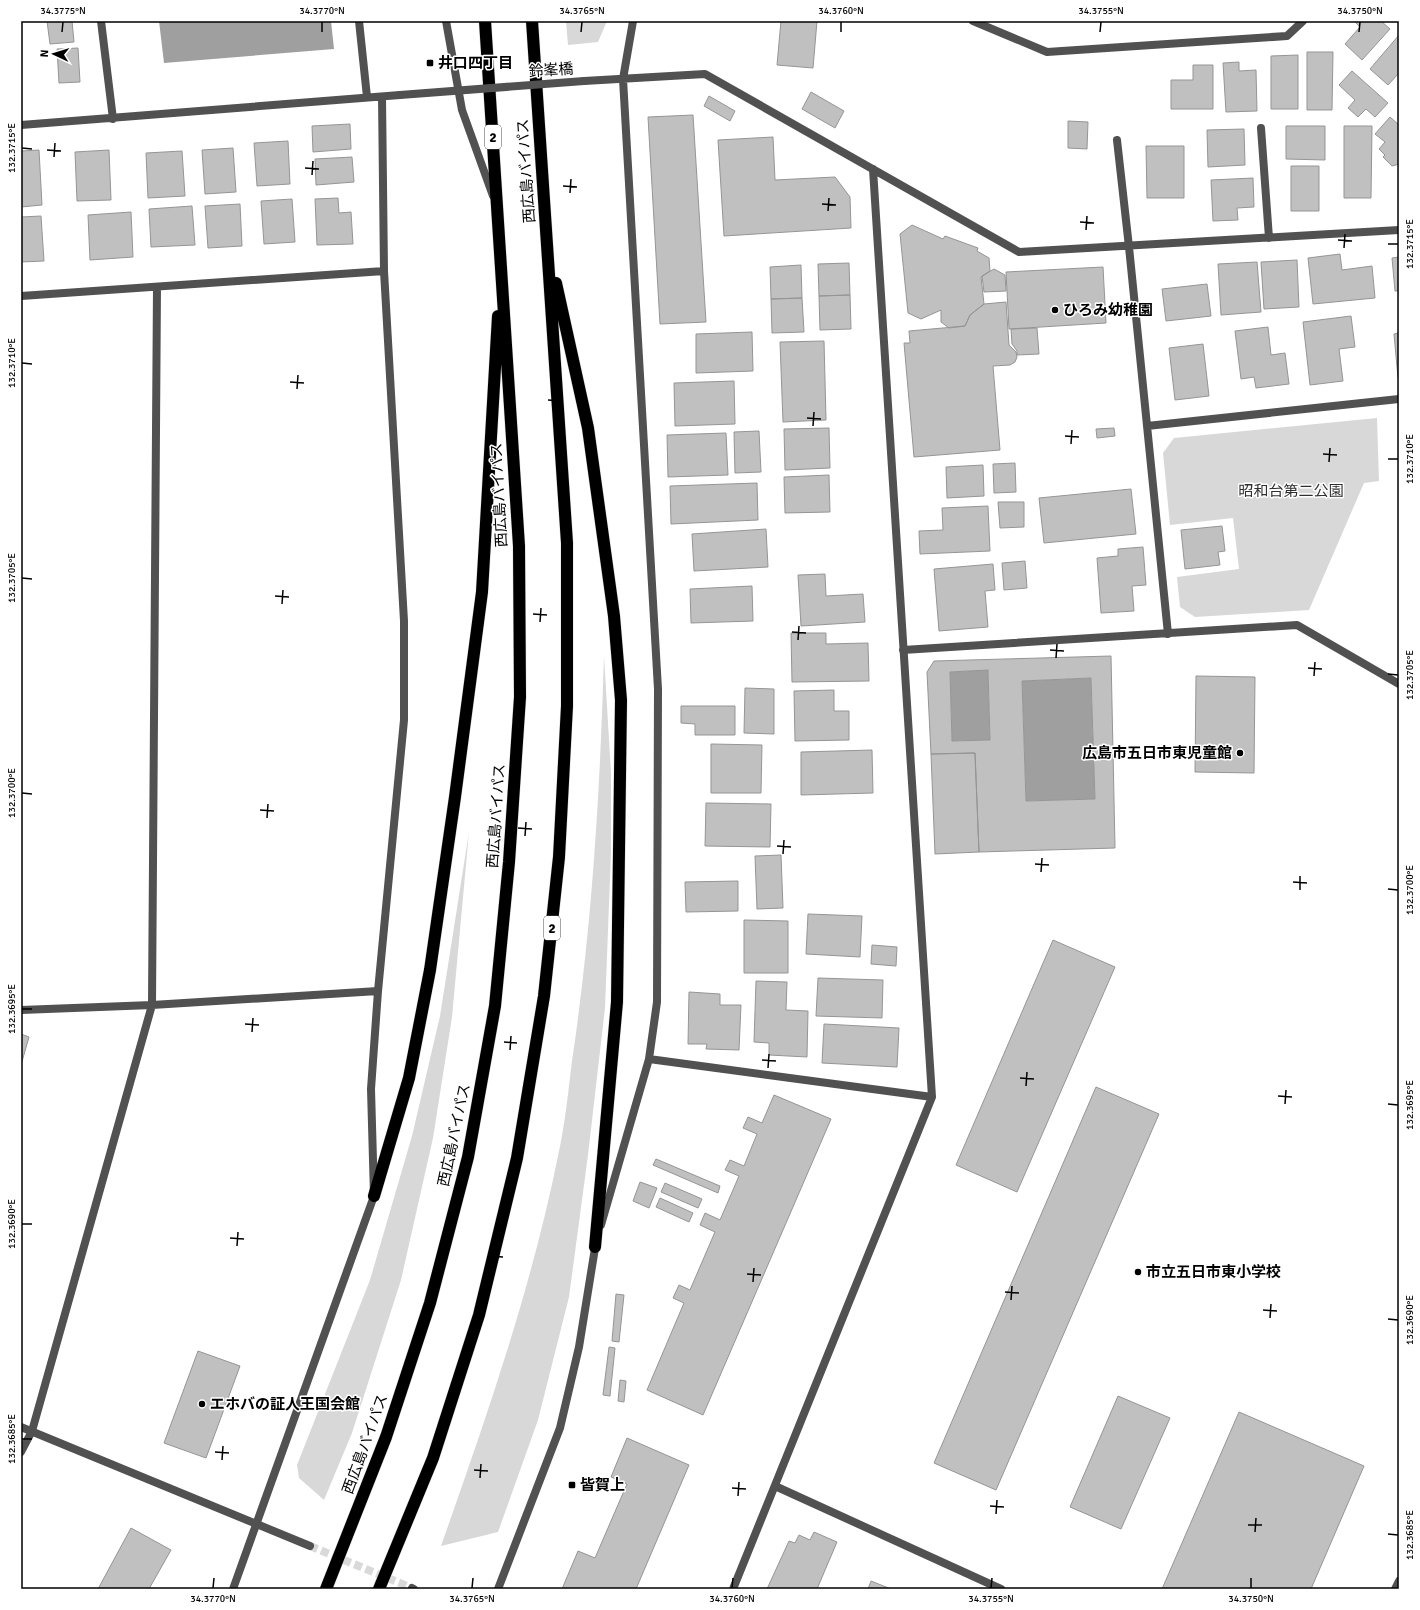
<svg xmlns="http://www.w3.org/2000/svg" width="1420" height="1610" viewBox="0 0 1420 1610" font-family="Signika,'Noto Sans JP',sans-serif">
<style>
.green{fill:#d8d8d8}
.water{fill:#9f9f9f}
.building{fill:#c0c0c0;stroke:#959595;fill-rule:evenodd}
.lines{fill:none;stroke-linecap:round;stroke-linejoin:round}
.tertiary-tunnel{stroke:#d9d9d9;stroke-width:8;stroke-dasharray:8 4;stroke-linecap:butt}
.motorway-casing{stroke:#dbdbdb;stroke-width:13}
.service{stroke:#515151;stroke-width:8}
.minor{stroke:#515151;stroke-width:8}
.tertiary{stroke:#515151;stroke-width:8}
.motorway{stroke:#000;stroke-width:12}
.minor-bridge{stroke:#515151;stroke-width:8}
.ticks{fill:none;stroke:#000;stroke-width:1.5}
.poi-dot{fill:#000;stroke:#fff;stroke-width:1.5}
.labels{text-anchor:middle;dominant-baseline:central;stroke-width:3;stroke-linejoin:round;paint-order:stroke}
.shield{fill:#fff;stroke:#4c4c4c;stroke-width:1}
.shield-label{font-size:14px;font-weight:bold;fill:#000}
.poi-label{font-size:15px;font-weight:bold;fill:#000;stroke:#fff;text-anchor:start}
.street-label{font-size:15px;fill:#000;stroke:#fff}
.park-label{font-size:15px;fill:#2f2f2f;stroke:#fff}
.neatline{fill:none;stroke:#000;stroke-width:1.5}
.ticks-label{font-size:10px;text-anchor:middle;fill:#000}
</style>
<rect width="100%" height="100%" fill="#fff"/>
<path class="green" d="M 566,21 L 607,21 L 598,42 L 568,45 Z
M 1377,418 L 1379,481 L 1364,483 L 1309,610 L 1195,617 L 1180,607 L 1177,577 L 1239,569 L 1233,518 L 1170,525 L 1163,453 L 1174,438 Z
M 604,656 L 611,773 L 611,853 L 605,1008 L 588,1155 L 569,1297 L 538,1420 L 498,1532 L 441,1546 C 486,1418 531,1290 558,1156 C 565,1125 568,1093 572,1061 C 592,927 600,792 604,656 Z
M 469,832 L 452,1017 L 433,1138 L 401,1280 L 352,1433 L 324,1500 L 299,1478 L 297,1465 L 370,1280 L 412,1136 L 440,1016 Z"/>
<path class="water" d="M 159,21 L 331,21 L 334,49 L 164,63 Z
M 988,670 L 990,740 L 952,741 L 950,672 Z
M 1091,678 L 1095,799 L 1026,801 L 1022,681 Z"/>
<path class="building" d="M 47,21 L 72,21 L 74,42 L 50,44 Z
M 781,21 L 817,21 L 813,68 L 777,65 Z
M 1354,21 L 1381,21 L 1390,29 L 1362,60 L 1345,44 L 1360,27 Z
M 1399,35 L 1399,73 L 1388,85 L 1370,69 Z
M 78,48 L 80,82 L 59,83 L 57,49 Z
M 1307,52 L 1333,52 L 1332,110 L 1307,110 Z
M 1298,55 L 1298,109 L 1271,109 L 1271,56 Z
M 1239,62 L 1239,71 L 1256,70 L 1257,111 L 1226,112 L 1223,63 Z
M 1193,65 L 1213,65 L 1213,109 L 1171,109 L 1171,80 L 1193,80 Z
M 1352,71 L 1388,103 L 1375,117 L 1366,109 L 1358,117 L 1348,108 L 1355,100 L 1339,85 Z
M 811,92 L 844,111 L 835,128 L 802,109 Z
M 709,96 L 735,111 L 730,121 L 704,106 Z
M 693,115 L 706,322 L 660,324 L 648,117 Z
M 1390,117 L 1399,125 L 1399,164 L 1392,166 L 1383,157 L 1385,155 L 1379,149 L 1385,142 L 1375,134 Z
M 1068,121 L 1088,122 L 1087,149 L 1068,148 Z
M 350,124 L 351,149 L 313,152 L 312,126 Z
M 1286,126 L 1325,126 L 1325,160 L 1286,159 Z
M 1344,126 L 1372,126 L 1371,198 L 1344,198 Z
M 1244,129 L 1245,165 L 1208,167 L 1207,130 Z
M 773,137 L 775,180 L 835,177 L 850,197 L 851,228 L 724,236 L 718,140 Z
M 288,141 L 290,184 L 257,186 L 254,143 Z
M 1146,146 L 1184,146 L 1184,198 L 1147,198 Z
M 233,148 L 236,192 L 205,194 L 202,150 Z
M 39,150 L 42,205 L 21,207 L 21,151 Z
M 109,150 L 111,200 L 77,201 L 75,152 Z
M 182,151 L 185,196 L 148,198 L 146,153 Z
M 352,157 L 354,182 L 316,185 L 315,159 Z
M 1291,166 L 1319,166 L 1319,211 L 1291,211 Z
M 1253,178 L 1254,207 L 1237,208 L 1238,220 L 1213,221 L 1211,180 Z
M 338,198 L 339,213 L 351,212 L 353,244 L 317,245 L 315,199 Z
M 292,199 L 295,242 L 264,244 L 261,201 Z
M 240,204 L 242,246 L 208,248 L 205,206 Z
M 192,206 L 195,245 L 151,247 L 149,209 Z
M 131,212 L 133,257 L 90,260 L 88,215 Z
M 41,216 L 44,261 L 21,262 L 21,217 Z
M 912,225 L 943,239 L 945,236 L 978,248 L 977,251 L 989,258 L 990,271 L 981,277 L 984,304 L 970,315 L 965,326 L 949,328 L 941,322 L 941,310 L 921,319 L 908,313 L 900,234 Z
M 1340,254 L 1342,270 L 1372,266 L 1375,298 L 1313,304 L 1308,258 Z
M 1399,257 L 1399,291 L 1395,291 L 1392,258 Z
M 1297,260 L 1299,307 L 1264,309 L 1261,262 Z
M 1257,262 L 1261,312 L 1221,315 L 1218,264 Z
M 849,263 L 850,295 L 819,296 L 818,264 Z
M 801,265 L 802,298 L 771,299 L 770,267 Z
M 1103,267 L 1106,323 L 1009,329 L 1006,272 Z
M 994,269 L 1005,275 L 1006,291 L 984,292 L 982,276 Z
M 1207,284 L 1211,316 L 1166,321 L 1162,289 Z
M 850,295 L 851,329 L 820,330 L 819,296 Z
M 802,298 L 804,332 L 772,333 L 771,299 Z
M 1006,302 L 1009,345 L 1016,352 L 1017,357 L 1015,362 L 1010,365 L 993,366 L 1000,450 L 914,457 L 904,343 L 910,343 L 909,331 L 965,326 L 970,315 L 984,304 Z
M 1351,316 L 1355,347 L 1339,349 L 1343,381 L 1310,385 L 1303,322 Z
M 1268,327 L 1271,355 L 1285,353 L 1289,384 L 1256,388 L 1254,377 L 1241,379 L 1235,331 Z
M 1037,328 L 1039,354 L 1017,355 L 1017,351 L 1012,344 L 1011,329 Z
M 752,332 L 753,371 L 696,373 L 696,334 Z
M 1399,333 L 1399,378 L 1398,378 L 1394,334 Z
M 824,341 L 826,420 L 783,422 L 780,342 Z
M 1203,344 L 1209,396 L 1175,400 L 1169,348 Z
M 734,381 L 735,424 L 675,426 L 674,383 Z
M 829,428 L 830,468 L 785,470 L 784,429 Z
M 1114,428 L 1115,436 L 1097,438 L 1096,429 Z
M 759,431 L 761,472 L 735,473 L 734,432 Z
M 726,433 L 728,475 L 668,477 L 667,435 Z
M 1015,463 L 1016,492 L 994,493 L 993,464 Z
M 983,465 L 984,496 L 947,498 L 946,467 Z
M 829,475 L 830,512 L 785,513 L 784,477 Z
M 757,483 L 758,520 L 671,524 L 670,486 Z
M 1131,489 L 1136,534 L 1044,543 L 1039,498 Z
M 998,502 L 1024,502 L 1024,527 L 1000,528 Z
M 988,506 L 990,551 L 920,554 L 919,531 L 943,530 L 942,508 Z
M 1222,526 L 1225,551 L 1218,552 L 1220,565 L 1185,569 L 1181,530 Z
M 766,529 L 768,567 L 694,571 L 692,534 Z
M 1143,547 L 1146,585 L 1132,586 L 1134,611 L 1101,613 L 1097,558 L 1118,556 L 1118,549 Z
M 1025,561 L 1027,588 L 1004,590 L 1002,563 Z
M 993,564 L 995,590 L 985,591 L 988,627 L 939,631 L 934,569 Z
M 825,574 L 826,596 L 863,594 L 865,622 L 801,626 L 798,575 Z
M 752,586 L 753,621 L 691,623 L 690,589 Z
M 791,633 L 826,633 L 826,644 L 868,643 L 869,681 L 792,682 Z
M 1111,656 L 1115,848 L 979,852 L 975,753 L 931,754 L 927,672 L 934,661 ZM 988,670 L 990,740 L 952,741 L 950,672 ZM 1091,678 L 1095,799 L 1026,801 L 1022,681 Z
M 1196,676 L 1255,677 L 1254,773 L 1195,772 Z
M 745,688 L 774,689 L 774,734 L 744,733 Z
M 834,690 L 834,711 L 849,711 L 849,740 L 795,741 L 794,691 Z
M 681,706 L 735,706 L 735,735 L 695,735 L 695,724 L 681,723 Z
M 711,744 L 762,745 L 761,793 L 711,793 Z
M 872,750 L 873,793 L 801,795 L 801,752 Z
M 975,753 L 979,852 L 935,854 L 931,754 Z
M 706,803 L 771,804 L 770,847 L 705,846 Z
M 781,855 L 783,908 L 757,909 L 755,856 Z
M 738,881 L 738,911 L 686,912 L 685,882 Z
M 808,914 L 862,916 L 860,957 L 806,954 Z
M 744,920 L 788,921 L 788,973 L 744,973 Z
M 1053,940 L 1115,967 L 1017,1192 L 956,1165 Z
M 872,945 L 897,947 L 896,966 L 871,964 Z
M 818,978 L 883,980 L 882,1018 L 816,1016 Z
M 756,981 L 787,982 L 786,1010 L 808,1011 L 807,1057 L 769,1055 L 769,1043 L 754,1042 Z
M 689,992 L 720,994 L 720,1005 L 741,1005 L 739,1050 L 706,1049 L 707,1044 L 688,1044 Z
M 824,1024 L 899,1028 L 897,1067 L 822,1063 Z
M 21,1034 L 29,1037 L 21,1065 Z
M 1096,1087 L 1159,1114 L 996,1490 L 934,1463 Z
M 774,1095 L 831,1119 L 703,1415 L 647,1390 L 684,1303 L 673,1298 L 679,1285 L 690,1290 L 715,1232 L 700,1225 L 705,1213 L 720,1220 L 739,1176 L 725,1170 L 730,1160 L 744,1166 L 757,1134 L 743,1128 L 748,1117 L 762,1123 Z
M 656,1159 L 720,1186 L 718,1193 L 653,1165 Z
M 640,1182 L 657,1188 L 649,1208 L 633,1201 Z
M 665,1183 L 702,1199 L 698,1208 L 661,1192 Z
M 660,1198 L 693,1213 L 689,1222 L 656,1207 Z
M 616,1294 L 624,1295 L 619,1342 L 612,1341 Z
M 609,1347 L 615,1348 L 610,1396 L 603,1395 Z
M 198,1351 L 240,1366 L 206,1458 L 164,1443 Z
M 620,1380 L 626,1381 L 624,1402 L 618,1401 Z
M 1118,1396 L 1170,1418 L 1121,1529 L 1070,1507 Z
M 1239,1412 L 1364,1466 L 1311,1589 L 1162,1589 Z
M 627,1438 L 689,1465 L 636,1589 L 562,1589 L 578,1551 L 595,1558 L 627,1484 L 611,1477 Z
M 131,1528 L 171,1550 L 149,1589 L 98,1589 Z
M 814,1532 L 837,1542 L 817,1589 L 767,1589 L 789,1541 L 795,1543 L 799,1535 L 810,1540 Z
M 871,1581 L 891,1589 L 868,1589 Z"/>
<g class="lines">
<path class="tertiary-tunnel" d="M 310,1546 L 412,1588"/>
<g class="motorway-casing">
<path id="motorway" d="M 556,283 L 588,428 L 614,616 L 621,700 L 617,1002 L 595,1247
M 374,1196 L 409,1078 L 430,970 L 455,797 L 482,592 L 498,316
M 326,1589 L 386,1437 L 430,1303 L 468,1157 L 495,1006 L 509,862 L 520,697 L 519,546 L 485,21
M 379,1589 L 433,1458 L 479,1315 L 517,1158 L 544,996 L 559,857 L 567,706 L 567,543 L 532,21"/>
</g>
<path class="service" d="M 446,21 L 462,110 L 493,196
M 1117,140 L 1129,247"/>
<path class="minor" d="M 101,21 L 113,119
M 359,21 L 367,97
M 973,21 L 1047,52 L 1287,36 L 1303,21
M 584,81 L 705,74 L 1019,252 L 1399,230
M 21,125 L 400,95
M 1261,128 L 1269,238
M 1129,247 L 1168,634
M 21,296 L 384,271
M 1147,426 L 1399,399
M 903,650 L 1297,625 L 1399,684
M 21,1010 L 152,1005 L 378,991
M 649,1059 L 932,1097
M 601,1225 L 649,1059 L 657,1002 L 658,689 L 623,79 L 633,21
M 21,1452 L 32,1431 L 152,1005 L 157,287
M 775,1486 L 1001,1589
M 233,1589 L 374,1196 L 371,1089 L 378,991 L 404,720 L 404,621 L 384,271 L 382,97
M 498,1589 L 560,1428 L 579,1347 L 596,1242
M 733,1589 L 932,1097 L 873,169
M 1395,1589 L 1399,1581"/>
<path class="tertiary" d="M 21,1427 L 310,1546
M 412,1588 L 414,1589"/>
<use href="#motorway" class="motorway"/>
<path class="minor-bridge" d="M 400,95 L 584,81"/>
</g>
<path class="ticks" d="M 62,32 L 63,22M 322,32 L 322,22M 581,32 L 582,22M 841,32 L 841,22M 1100,32 L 1101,22M 1359,32 L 1360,22M 22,148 L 32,149M 47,150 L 61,151M 54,157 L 55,143M 305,168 L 319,169M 312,175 L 313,161M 563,186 L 577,187M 570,193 L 571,179M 822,204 L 836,205M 828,211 L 829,198M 1080,222 L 1094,223M 1086,230 L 1087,216M 1338,240 L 1352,241M 1388,244 L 1398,244M 1344,248 L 1345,234M 22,363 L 32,364M 290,382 L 304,383M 297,389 L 298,375M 548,400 L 562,401M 555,408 L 556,394M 807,418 L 821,419M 813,426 L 814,412M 1065,436 L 1079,437M 1071,444 L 1072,430M 1323,454 L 1337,455M 1388,459 L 1398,459M 1329,462 L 1330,448M 22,578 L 32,579M 275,596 L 289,597M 282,604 L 283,590M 533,614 L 547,615M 540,622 L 541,608M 792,632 L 806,633M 798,640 L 799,626M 1050,650 L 1064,651M 1056,658 L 1057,644M 1308,668 L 1322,669M 1388,674 L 1398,675M 1314,676 L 1315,662M 22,793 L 32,794M 260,810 L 274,811M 267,818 L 268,804M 518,828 L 532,829M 525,836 L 526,822M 777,846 L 791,847M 783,854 L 784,840M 1035,864 L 1049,865M 1041,872 L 1042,858M 1293,882 L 1307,883M 1388,889 L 1398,890M 1300,890 L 1300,876M 22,1009 L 32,1009M 245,1024 L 259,1025M 252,1032 L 253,1018M 504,1042 L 517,1043M 510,1050 L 511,1036M 762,1060 L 776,1061M 768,1068 L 769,1054M 1020,1078 L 1034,1079M 1026,1086 L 1027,1072M 1278,1096 L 1292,1097M 1285,1104 L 1286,1090M 1388,1104 L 1398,1105M 22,1224 L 32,1224M 230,1238 L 244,1239M 237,1246 L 238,1232M 489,1256 L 503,1257M 495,1264 L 496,1250M 747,1274 L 761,1275M 753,1282 L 754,1268M 1005,1292 L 1019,1293M 1011,1300 L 1012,1286M 1263,1310 L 1277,1311M 1270,1318 L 1271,1304M 1388,1319 L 1398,1320M 22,1439 L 32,1439M 215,1452 L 229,1453M 222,1460 L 223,1446M 474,1470 L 488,1471M 480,1478 L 481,1464M 732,1488 L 746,1489M 738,1496 L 739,1482M 990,1506 L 1004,1507M 996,1514 L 997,1500M 1248,1525 L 1262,1525M 1255,1532 L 1256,1518M 1388,1534 L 1398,1535M 213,1588 L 214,1578M 472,1588 L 473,1578M 732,1588 L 733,1578M 991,1588 L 992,1578M 1251,1588 L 1251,1578"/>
<g class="poi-dot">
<rect x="426" y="59" width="8" height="8" rx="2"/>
<circle cx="1055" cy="310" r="4"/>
<circle cx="1240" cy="753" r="4"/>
<circle cx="1138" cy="1272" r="4"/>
<circle cx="202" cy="1404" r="4"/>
<rect x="568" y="1481" width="8" height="8" rx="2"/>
</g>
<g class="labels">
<g class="shield">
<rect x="485" y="125" width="16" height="24" rx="3"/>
<rect x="544" y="916" width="16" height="24" rx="3"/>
</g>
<g class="shield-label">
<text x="493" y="137">2</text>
<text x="552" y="928">2</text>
</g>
<g class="poi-label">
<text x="438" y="63">井口四丁目</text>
<text x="1063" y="310">ひろみ幼稚園</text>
<text x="1232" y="753" text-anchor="end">広島市五日市東児童館</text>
<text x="1146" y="1272">市立五日市東小学校</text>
<text x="210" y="1404">エホバの証人王国会館</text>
<text x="580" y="1485">皆賀上</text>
</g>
<g class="street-label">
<text transform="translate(551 70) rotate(-4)">鈴峯橋</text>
<text transform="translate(526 171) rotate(-94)">西広島バイパス</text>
<text transform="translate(499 495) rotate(-93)">西広島バイパス</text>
<text transform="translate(496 816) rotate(-86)">西広島バイパス</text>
<text transform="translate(454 1135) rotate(-78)">西広島バイパス</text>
<text transform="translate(365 1444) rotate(-70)">西広島バイパス</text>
</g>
<g class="park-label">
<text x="1291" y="491">昭和台第二公園</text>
</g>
</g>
<rect width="1420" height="1610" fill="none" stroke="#ffffff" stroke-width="44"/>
<g transform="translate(54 54) rotate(274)" stroke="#ffffff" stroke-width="3" paint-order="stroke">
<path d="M0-3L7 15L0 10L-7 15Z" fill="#000000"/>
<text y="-6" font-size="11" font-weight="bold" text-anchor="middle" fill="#000000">N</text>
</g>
<rect x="22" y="22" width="1376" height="1566" class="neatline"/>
<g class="ticks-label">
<text x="63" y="14">34.3775°N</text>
<text x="322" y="14">34.3770°N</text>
<text x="582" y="14">34.3765°N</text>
<text x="841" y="14">34.3760°N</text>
<text x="1101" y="14">34.3755°N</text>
<text x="1360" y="14">34.3750°N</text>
<text transform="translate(11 148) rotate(-90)" y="4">132.3715°E</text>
<text transform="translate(1409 244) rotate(-90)" y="4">132.3715°E</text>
<text transform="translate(11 363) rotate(-90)" y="4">132.3710°E</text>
<text transform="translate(1409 459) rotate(-90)" y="4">132.3710°E</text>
<text transform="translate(11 578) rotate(-90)" y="4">132.3705°E</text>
<text transform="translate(1409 675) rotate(-90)" y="4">132.3705°E</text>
<text transform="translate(11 793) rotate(-90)" y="4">132.3700°E</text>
<text transform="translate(1409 890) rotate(-90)" y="4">132.3700°E</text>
<text transform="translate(11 1009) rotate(-90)" y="4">132.3695°E</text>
<text transform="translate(1409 1105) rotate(-90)" y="4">132.3695°E</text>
<text transform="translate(11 1224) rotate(-90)" y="4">132.3690°E</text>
<text transform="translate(1409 1320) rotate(-90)" y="4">132.3690°E</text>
<text transform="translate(11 1439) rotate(-90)" y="4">132.3685°E</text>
<text transform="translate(1409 1535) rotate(-90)" y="4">132.3685°E</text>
<text x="213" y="1602">34.3770°N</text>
<text x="472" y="1602">34.3765°N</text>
<text x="732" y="1602">34.3760°N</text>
<text x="991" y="1602">34.3755°N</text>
<text x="1251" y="1602">34.3750°N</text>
</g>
</svg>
